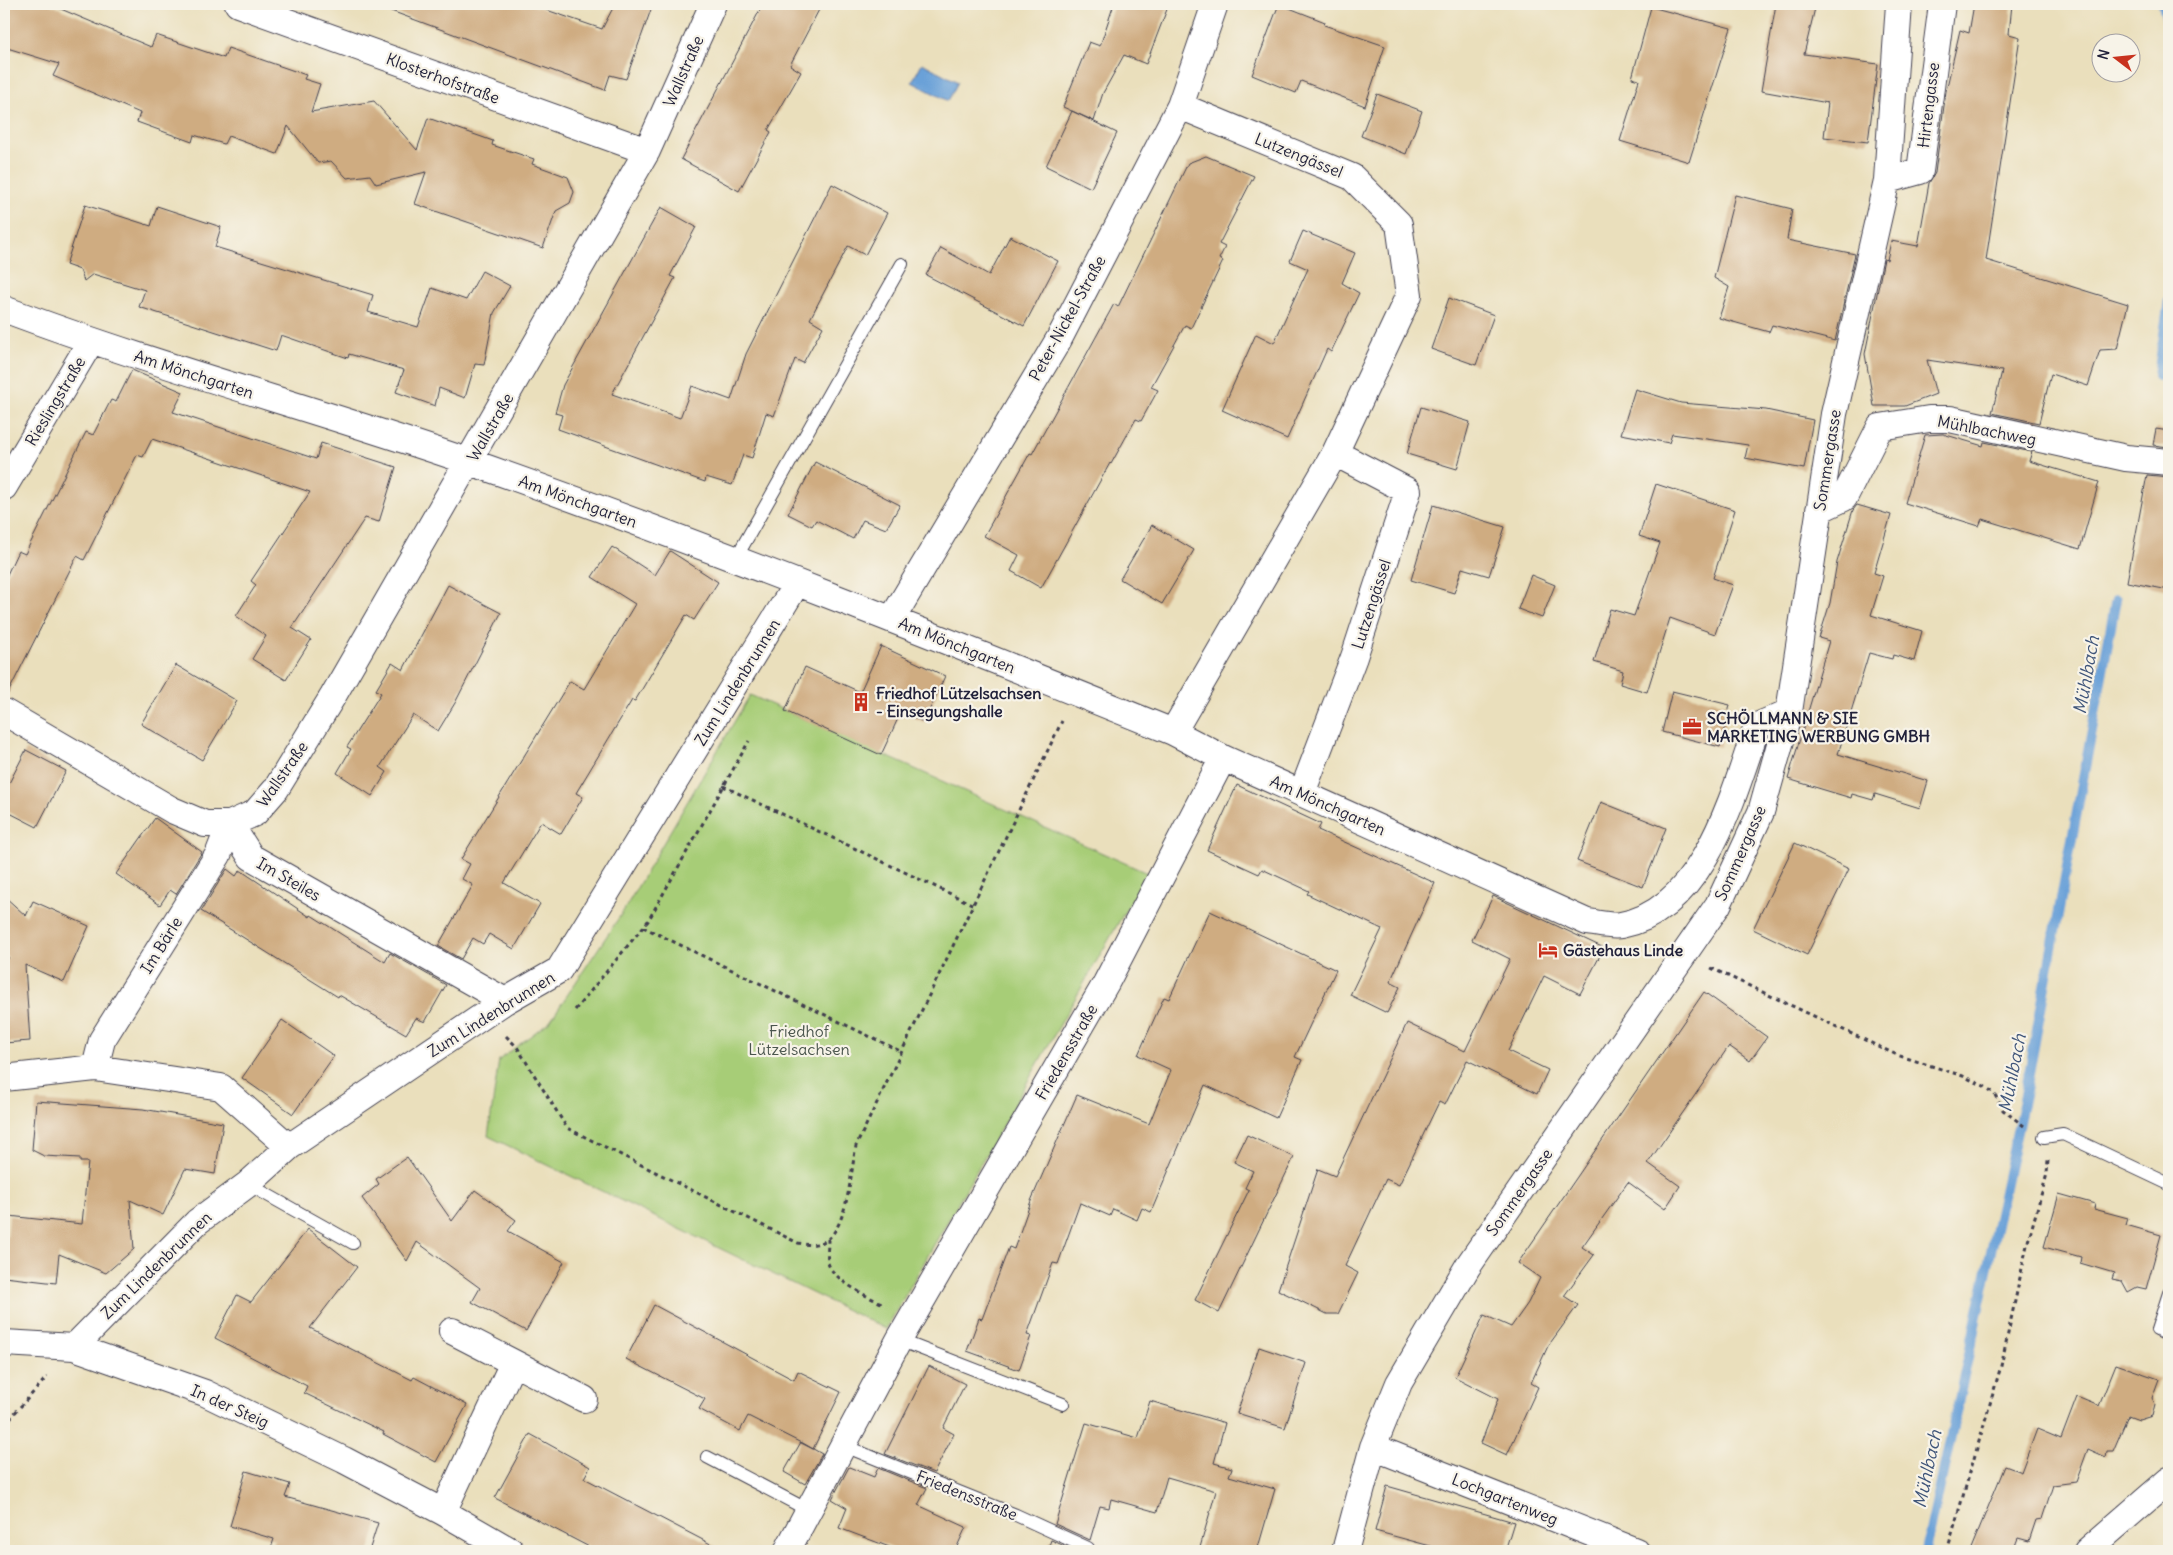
<svg xmlns="http://www.w3.org/2000/svg" width="2173" height="1555" viewBox="0 0 2173 1555" font-family="Delius,sans-serif">
<style>
.green{fill:#a7cd77;stroke:#647859}
.water{fill:#6aa1d8;stroke:#46628a}
.lines{fill:none;stroke-linecap:round;stroke-linejoin:round}
.stream{stroke:#6aa1d8;stroke-width:10}
.building{fill:#cfac81}
.service-casing{stroke:#403e4e;stroke-width:14}
.minor-casing{stroke:#403e4e;stroke-width:28}
.path{stroke:#403e4e;stroke-width:3;stroke-dasharray:4 4;stroke-linecap:butt}
.service{stroke:#fff;stroke-width:12}
.minor{stroke:#fff;stroke-width:26}
.labels{text-anchor:middle;dominant-baseline:central;stroke-width:4.5;stroke-linejoin:round;paint-order:stroke}
.street-label{font-size:16px;fill:#22223b;stroke:#f7f3e8}
.poi-label{font-size:16px;font-weight:bold;fill:#22223b;stroke:#f7f3e8;text-anchor:start}
.park-label{font-size:16px;fill:#4a554d;stroke:#f7f3e8}
.water-label{font-size:18px;font-style:italic;fill:#3f557a;stroke:#f7f3e8}
</style>
<rect width="100%" height="100%" fill="#f7f3e8"/>
<filter id="ink" filterUnits="userSpaceOnUse"><feTurbulence type="fractalNoise" baseFrequency=".02" numOctaves="2"/><feDisplacementMap in="SourceGraphic" scale="10" xChannelSelector="R" yChannelSelector="G"/><feConvolveMatrix kernelMatrix="1 2 1 2 8 2 1 2 1" color-interpolation-filters="sRGB"/></filter>
<filter id="wash" filterUnits="userSpaceOnUse"><feTurbulence type="fractalNoise" baseFrequency=".0096" numOctaves="4" result="noise"/><feDisplacementMap in="SourceGraphic" scale="20" xChannelSelector="R" yChannelSelector="G"/><feGaussianBlur stdDeviation="1.12" result="paint"/><feColorMatrix in="noise" values="0 0 0 0 0 0 0 0 0 0 0 0 0 0 0 0 0 1.4 0 .05"/><feComposite in="paint" operator="in"/></filter>
<g filter="url(#wash)">
<rect width="100%" height="100%" fill="#eadfbc"/>
<path class="green" d="M 750,695 L 1147,873 L 886,1329 L 488,1136 L 499,1060 L 550,1021 L 624,910 Z"/>
<path class="water" d="M 922,63 L 958,82 L 948,101 L 912,82 Z"/>
<g class="lines">
<path class="stream" d="M 2163,4 L 2169,28
M 2158,376 L 2169,300
M 1926,1551 L 2026,1090 L 2116,599"/>
</g>
<g id="blocks">
<path class="building" d="M 4,4 L 49,4 L 151,47 L 156,35 L 224,58 L 228,48 L 306,75 L 304,79 L 320,84 L 311,112 L 374,101 L 417,150 L 428,118 L 493,141 L 492,145 L 534,159 L 532,164 L 568,177 L 574,192 L 570,203 L 556,211 L 543,248 L 415,204 L 426,172 L 376,184 L 370,175 L 347,178 L 331,161 L 318,163 L 288,126 L 277,154 L 228,136 L 224,144 L 194,135 L 192,142 L 137,122 L 140,113 L 53,76 L 59,64 L 4,47 Z
M 384,4 L 529,4 L 602,29 L 615,4 L 653,4 L 626,79 L 610,75 L 605,90 L 383,8 Z
M 763,4 L 822,4 L 790,65 L 801,72 L 768,130 L 771,132 L 739,191 L 681,159 Z
M 1114,4 L 1169,4 L 1146,64 L 1124,55 L 1103,93 L 1094,121 L 1063,107 L 1089,42 L 1100,46 Z
M 1279,4 L 1325,22 L 1324,25 L 1385,46 L 1365,106 L 1301,81 L 1296,93 L 1252,75 Z
M 1776,4 L 1816,4 L 1804,54 L 1878,64 L 1868,142 L 1824,137 L 1828,103 L 1761,91 Z
M 1974,4 L 2012,4 L 2009,34 L 2020,37 L 1986,260 L 2128,304 L 2117,349 L 2100,350 L 2088,386 L 2051,374 L 2039,423 L 1992,413 L 2002,371 L 1927,360 L 1936,394 L 1905,406 L 1874,406 L 1865,354 L 1884,259 L 1887,260 L 1891,241 L 1918,246 L 1929,183 L 1935,173 L 1946,91 L 1960,30 L 1969,33 Z
M 1651,7 L 1731,28 L 1689,162 L 1620,141 L 1639,80 L 1632,78 Z
M 1377,94 L 1422,111 L 1406,154 L 1361,136 Z
M 1072,111 L 1117,133 L 1091,188 L 1046,166 Z
M 1206,156 L 1254,176 L 1219,244 L 1225,247 L 1219,259 L 1223,261 L 1191,328 L 1185,325 L 1151,387 L 1158,390 L 1141,421 L 1136,419 L 1111,464 L 1110,463 L 1041,588 L 1011,571 L 1019,555 L 984,536 L 1030,453 L 1032,454 L 1114,304 L 1118,307 L 1188,163 Z
M 832,184 L 887,213 L 865,255 L 848,246 L 810,319 L 823,327 L 803,363 L 795,359 L 774,416 L 766,413 L 752,458 L 743,455 L 732,485 L 706,477 L 705,482 L 558,429 L 562,415 L 555,413 L 563,385 L 661,207 L 696,227 L 670,276 L 675,278 L 612,394 L 680,418 L 692,386 L 731,400 L 746,354 Z
M 1735,195 L 1792,209 L 1787,240 L 1855,254 L 1835,341 L 1772,325 L 1769,332 L 1719,318 L 1729,287 L 1714,278 Z
M 85,205 L 151,226 L 157,206 L 221,227 L 215,247 L 373,295 L 368,312 L 418,327 L 432,288 L 466,300 L 482,271 L 510,286 L 494,313 L 484,365 L 475,364 L 465,398 L 439,388 L 435,406 L 396,392 L 404,370 L 349,354 L 348,358 L 281,335 L 276,351 L 139,307 L 145,290 L 93,274 L 84,281 L 80,270 L 66,265 Z
M 1303,231 L 1355,253 L 1342,283 L 1359,293 L 1331,352 L 1327,349 L 1287,439 L 1222,410 L 1256,334 L 1274,343 L 1294,299 L 1308,269 L 1290,261 Z
M 1010,236 L 1058,261 L 1024,326 L 926,275 L 941,248 L 989,275 Z
M 1449,298 L 1494,315 L 1476,365 L 1431,349 Z
M 132,370 L 183,392 L 173,412 L 316,459 L 321,443 L 396,467 L 379,522 L 365,518 L 292,628 L 311,640 L 286,680 L 252,659 L 266,636 L 236,616 L 256,585 L 251,581 L 310,492 L 152,439 L 143,457 L 137,455 L 84,560 L 77,556 L 6,697 L 4,697 L 4,581 L 18,551 L 25,554 L 86,432 L 93,435 L 111,400 L 116,402 Z
M 1635,389 L 1681,403 L 1766,410 L 1813,420 L 1804,469 L 1745,458 L 1748,445 L 1672,434 L 1669,443 L 1621,434 Z
M 1421,407 L 1470,422 L 1457,469 L 1407,454 Z
M 2156,429 L 2169,431 L 2169,447 L 2153,445 Z
M 1943,434 L 1983,446 L 1984,442 L 2032,452 L 2029,461 L 2099,482 L 2080,549 L 1982,519 L 1979,526 L 1905,503 L 1925,435 Z
M 815,462 L 900,505 L 886,529 L 863,520 L 853,539 L 816,520 L 812,526 L 788,514 Z
M 2147,475 L 2169,477 L 2169,590 L 2127,582 Z
M 1656,484 L 1735,510 L 1713,578 L 1733,585 L 1715,634 L 1670,618 L 1647,692 L 1620,684 L 1623,671 L 1594,662 L 1610,609 L 1634,616 L 1660,543 L 1639,536 Z
M 1433,505 L 1505,527 L 1489,576 L 1462,568 L 1454,593 L 1411,580 Z
M 1857,505 L 1891,515 L 1874,573 L 1883,576 L 1871,615 L 1922,631 L 1914,661 L 1893,655 L 1892,659 L 1869,653 L 1838,754 L 1928,781 L 1920,808 L 1875,794 L 1873,800 L 1852,794 L 1851,798 L 1788,779 L 1829,641 L 1819,638 L 1830,603 L 1837,562 L 1853,510 Z
M 1152,525 L 1194,550 L 1162,604 L 1120,579 Z
M 612,547 L 655,575 L 670,551 L 718,582 L 694,620 L 686,615 L 635,701 L 632,700 L 576,793 L 583,797 L 561,834 L 541,822 L 504,883 L 540,904 L 514,949 L 489,934 L 483,944 L 473,938 L 461,959 L 438,946 L 473,885 L 462,879 L 470,864 L 461,859 L 570,681 L 584,689 L 635,604 L 592,577 Z
M 1531,575 L 1555,585 L 1542,618 L 1518,609 Z
M 448,585 L 501,613 L 455,703 L 438,731 L 413,715 L 380,767 L 387,772 L 372,796 L 337,773 L 351,749 L 347,747 L 381,693 L 376,690 L 392,663 L 403,670 Z
M 881,646 L 945,676 L 924,722 L 901,712 L 881,755 L 785,711 L 805,667 L 860,692 Z
M 176,665 L 237,701 L 202,760 L 141,724 Z
M 1672,691 L 1730,705 L 1720,747 L 1662,732 Z
M 26,750 L 66,771 L 37,827 L 4,810 L 4,793 Z
M 1237,785 L 1321,824 L 1318,830 L 1435,883 L 1390,982 L 1400,987 L 1387,1013 L 1350,995 L 1382,929 L 1307,894 L 1309,891 L 1262,869 L 1259,874 L 1207,850 Z
M 1601,802 L 1666,828 L 1643,887 L 1577,861 Z
M 155,818 L 202,852 L 176,894 L 170,890 L 160,905 L 116,874 Z
M 1795,843 L 1849,869 L 1807,955 L 1753,929 Z
M 227,869 L 236,876 L 240,870 L 310,917 L 311,915 L 385,962 L 390,953 L 446,985 L 425,1022 L 416,1018 L 406,1034 L 339,995 L 338,997 L 201,911 Z
M 4,896 L 26,916 L 33,901 L 89,926 L 64,982 L 25,965 L 30,1041 L 4,1043 L 4,958 L 9,958 L 4,955 Z
M 1493,896 L 1604,948 L 1580,994 L 1544,976 L 1508,1051 L 1548,1070 L 1537,1094 L 1467,1060 L 1445,1105 L 1439,1102 L 1399,1185 L 1386,1179 L 1345,1266 L 1358,1273 L 1338,1314 L 1327,1314 L 1278,1290 L 1318,1169 L 1335,1176 L 1407,1023 L 1465,1051 L 1510,959 L 1472,940 Z
M 1210,911 L 1336,970 L 1295,1057 L 1302,1060 L 1276,1118 L 1205,1085 L 1151,1212 L 1142,1208 L 1137,1220 L 1113,1209 L 1110,1216 L 1080,1203 L 1058,1264 L 1053,1263 L 1027,1335 L 1031,1336 L 1019,1370 L 967,1351 L 979,1318 L 982,1319 L 1009,1247 L 1014,1249 L 1031,1201 L 1077,1095 L 1149,1124 L 1171,1070 L 1138,1055 L 1164,997 L 1169,999 Z
M 1704,992 L 1767,1037 L 1750,1061 L 1729,1046 L 1648,1163 L 1680,1186 L 1665,1209 L 1628,1182 L 1582,1247 L 1594,1255 L 1564,1296 L 1578,1305 L 1548,1346 L 1531,1383 L 1538,1387 L 1507,1455 L 1481,1443 L 1498,1399 L 1455,1377 L 1484,1315 L 1511,1327 L 1528,1303 L 1540,1278 L 1518,1263 Z
M 282,1020 L 334,1056 L 293,1114 L 242,1078 Z
M 36,1101 L 143,1109 L 223,1123 L 215,1174 L 185,1169 L 163,1215 L 130,1200 L 134,1249 L 106,1273 L 59,1254 L 56,1283 L 4,1277 L 9,1216 L 82,1224 L 88,1162 L 80,1162 L 80,1158 L 44,1156 L 32,1150 Z
M 1247,1135 L 1294,1157 L 1219,1313 L 1195,1300 L 1249,1190 L 1245,1188 L 1253,1171 L 1234,1162 Z
M 407,1157 L 452,1221 L 475,1190 L 516,1220 L 508,1231 L 564,1262 L 526,1331 L 472,1302 L 480,1288 L 417,1242 L 407,1261 L 362,1198 L 379,1184 L 376,1179 Z
M 2059,1194 L 2095,1204 L 2094,1209 L 2128,1218 L 2126,1225 L 2161,1235 L 2146,1289 L 2137,1287 L 2128,1292 L 2122,1281 L 2112,1279 L 2114,1273 L 2080,1263 L 2081,1257 L 2044,1247 Z
M 308,1229 L 357,1267 L 310,1328 L 412,1380 L 414,1377 L 467,1405 L 436,1462 L 383,1434 L 384,1432 L 304,1393 L 307,1386 L 215,1338 L 237,1295 L 251,1302 Z
M 654,1305 L 794,1380 L 798,1371 L 841,1392 L 813,1449 L 748,1416 L 740,1431 L 699,1409 L 705,1399 L 626,1359 Z
M 1259,1347 L 1306,1363 L 1285,1428 L 1237,1413 Z
M 2116,1364 L 2159,1379 L 2152,1398 L 2155,1404 L 2152,1416 L 2139,1420 L 2128,1416 L 2113,1451 L 2107,1451 L 2106,1457 L 2088,1449 L 2076,1482 L 2053,1485 L 2042,1519 L 2036,1520 L 2029,1541 L 2018,1538 L 2013,1551 L 1970,1551 L 2005,1466 L 2021,1472 L 2037,1429 L 2061,1439 L 2077,1397 L 2099,1406 Z
M 929,1366 L 965,1384 L 943,1428 L 954,1434 L 934,1473 L 885,1454 Z
M 1150,1401 L 1225,1423 L 1214,1463 L 1232,1468 L 1229,1476 L 1275,1489 L 1257,1551 L 1199,1551 L 1216,1491 L 1167,1477 L 1157,1512 L 1111,1499 L 1109,1508 L 1100,1506 L 1090,1540 L 1055,1524 L 1086,1423 L 1138,1438 Z
M 530,1434 L 590,1467 L 584,1478 L 724,1551 L 597,1551 L 495,1498 Z
M 801,1442 L 822,1454 L 805,1484 L 784,1472 Z
M 849,1467 L 874,1477 L 878,1468 L 927,1488 L 918,1505 L 966,1527 L 955,1551 L 900,1551 L 839,1528 L 847,1508 L 832,1499 Z
M 246,1471 L 290,1484 L 285,1497 L 378,1523 L 369,1551 L 270,1551 L 274,1539 L 230,1526 Z
M 1387,1486 L 1514,1522 L 1505,1551 L 1449,1551 L 1375,1531 Z
M 1051,1540 L 1076,1551 L 1047,1551 Z"/>
</g>
</g>
<g filter="url(#ink)">
<use href="#blocks" fill-opacity="0" stroke="#403e4e" stroke-width="1"/>
<g class="lines">
<g class="service-casing">
<path id="service" d="M 736,558 L 902,264
M 2044,1137 L 2063,1134 L 2169,1184
M 248,1184 L 353,1243
M 2169,1293 L 2157,1330 L 2169,1336
M 899,1340 L 1063,1404
M 842,1445 L 1016,1515 L 1088,1548 L 1089,1551
M 707,1457 L 808,1510"/>
</g>
<g class="minor-casing">
<path id="minor" d="M 238,4 L 647,151
M 1887,180 L 1920,171 L 1942,4
M 4,309 C 158,367 317,409 473,463 C 709,546 941,638 1173,732 L 1223,758 L 1587,922 C 1597,923 1611,927 1621,925 C 1704,910 1734,793 1757,726 L 1789,712
M 4,487 L 91,341
M 1819,510 L 1844,498 L 1880,427 L 1929,419 L 1950,419 L 2126,458 L 2169,462
M 892,619 L 1059,339 L 1180,106 L 1215,4
M 4,712 L 172,810 L 205,824 L 230,824 L 251,857 L 505,1001
M 1173,732 L 1335,453 L 1409,295 L 1399,224 L 1352,177 L 1180,106
M 1302,793 L 1354,657 L 1408,491 L 1335,453
M 95,1068 L 102,1040 L 218,855 L 230,824 L 255,813 L 276,789 L 333,696 L 647,151 L 713,4
M 4,1078 L 95,1068 L 221,1087 L 289,1147
M 452,1331 L 584,1399
M 4,1343 L 74,1347 L 205,1393 L 344,1460 L 443,1512 L 511,1551
M 74,1347 L 197,1222 L 248,1184 L 289,1147 L 505,1001 L 559,970 L 797,583
M 1373,1447 L 1636,1551
M 443,1512 L 513,1363
M 787,1551 L 899,1340 L 1106,983 L 1223,758
M 1345,1551 L 1373,1447 L 1399,1383 L 1468,1266 L 1718,905 L 1761,812 L 1789,712 L 1834,414 L 1887,180 L 1899,4
M 2087,1551 L 2169,1480"/>
</g>
<path class="path" d="M 723,786 L 974,905
M 643,927 L 902,1052
M 1711,968 L 1897,1055 L 1963,1076 L 1984,1086 L 1994,1093 L 2003,1110 L 2024,1126
M 575,1010 L 648,921 L 749,741
M 506,1036 L 517,1047 L 567,1128 L 798,1243 C 808,1245 819,1246 828,1239 C 848,1222 851,1171 856,1146 L 1062,721
M 828,1239 C 828,1246 827,1256 828,1263 C 833,1280 869,1298 884,1304
M 4,1425 L 47,1377
M 1947,1551 L 2001,1366 L 2027,1245 L 2047,1174 L 2048,1160"/>
<use href="#service" class="service"/>
<use href="#minor" class="minor"/>
</g>
</g>
<defs>
<g id="building-bare" transform="scale(1.5)"><path d="M-4-6H4V6H1V3H-1V6H-4ZM-2.5-4.3h1.7v1.8h-1.7ZM.8-4.3h1.7v1.8H.8ZM-2.5-1h1.7V.8h-1.7ZM.8-1h1.7V.8H.8Z" fill="#c8321e" stroke="#f7f3e8" stroke-width="2.5" paint-order="stroke"/></g>
<g id="office-bare" transform="scale(1.5)"><path d="M-6-3h4V-5.5h4V-3h4V5H-6ZM-1-4.5V-3h2v-1.5ZM-6 0V1H6V0Z" fill="#c8321e" stroke="#f7f3e8" stroke-width="2.5" paint-order="stroke"/></g>
<g id="hotel-bare" transform="scale(1.5)"><path d="M-6-4.5h1.5V1H6V5H4.5V3h-9V5H-6ZM-4 0a1.8 1.8 0 1 1 3.6 0ZM.5 0V-2.5h3Q6-2.5 6 0Z" fill="#c8321e" stroke="#f7f3e8" stroke-width="2.5" paint-order="stroke"/></g>
</defs>
<g fill-rule="evenodd">
<use href="#building-bare" x="861" y="702"/>
<use href="#office-bare" x="1692" y="727"/>
<use href="#hotel-bare" x="1548" y="950"/>
</g>
<g class="labels">
<g class="street-label">
<text transform="translate(683 71) rotate(-66)">Wallstraße</text>
<text transform="translate(443 78) rotate(20)">Klosterhofstraße</text>
<text transform="translate(1928 105) rotate(-83)">Hirtengasse</text>
<text transform="translate(1299 155) rotate(22)">Lutzengässel</text>
<text transform="translate(1067 318) rotate(-61)">Peter-Nickel-Straße</text>
<text transform="translate(194 374) rotate(18)">Am Mönchgarten</text>
<text transform="translate(55 401) rotate(-59)">Rieslingstraße</text>
<text transform="translate(490 427) rotate(-60)">Wallstraße</text>
<text transform="translate(1987 430) rotate(11)">Mühlbachweg</text>
<text transform="translate(1827 460) rotate(-81)">Sommergasse</text>
<text transform="translate(578 501) rotate(20)">Am Mönchgarten</text>
<text transform="translate(1371 604) rotate(-72)">Lutzengässel</text>
<text transform="translate(957 645) rotate(22)">Am Mönchgarten</text>
<text transform="translate(737 682) rotate(-58)">Zum Lindenbrunnen</text>
<text transform="translate(282 774) rotate(-55)">Wallstraße</text>
<text transform="translate(1328 805) rotate(24)">Am Mönchgarten</text>
<text transform="translate(1740 853) rotate(-66)">Sommergasse</text>
<text transform="translate(289 879) rotate(30)">Im Steiles</text>
<text transform="translate(161 945) rotate(-58)">Im Bärle</text>
<text transform="translate(491 1014) rotate(-32)">Zum Lindenbrunnen</text>
<text transform="translate(1066 1052) rotate(-60)">Friedensstraße</text>
<text transform="translate(1519 1192) rotate(-55)">Sommergasse</text>
<text transform="translate(156 1265) rotate(-44)">Zum Lindenbrunnen</text>
<text transform="translate(230 1406) rotate(24)">In der Steig</text>
<text transform="translate(967 1495) rotate(22)">Friedensstraße</text>
<text transform="translate(1505 1499) rotate(22)">Lochgartenweg</text>
</g>
<g class="poi-label">
<text x="876" y="693">Friedhof Lützelsachsen<tspan x="876" dy="18">- Einsegungshalle</tspan></text>
<text x="1707" y="718">SCHÖLLMANN &amp; SIE<tspan x="1707" dy="18">MARKETING WERBUNG GMBH</tspan></text>
<text x="1563" y="950">Gästehaus Linde</text>
</g>
<g class="park-label">
<text x="799" y="1031">Friedhof<tspan x="799" dy="18">Lützelsachsen</tspan></text>
</g>
<g class="water-label">
<text transform="translate(2086 675) rotate(-80)">Mühlbach</text>
<text transform="translate(2012 1073) rotate(-79)">Mühlbach</text>
<text transform="translate(1927 1469) rotate(-78)">Mühlbach</text>
</g>
</g>
<rect width="2173" height="1555" fill="none" stroke="#f7f3e8" stroke-width="20"/>
<g transform="translate(2116 58) rotate(286)"><circle r="24" fill="#f7f3e8" stroke="#a29fa3"/>
<path d="M0-4L9 19L0 12L-9 19Z" fill="#c8321e"/>
<text y="-8" font-size="14" font-weight="bold" text-anchor="middle" fill="#22223b">N</text>
</g>
</svg>
